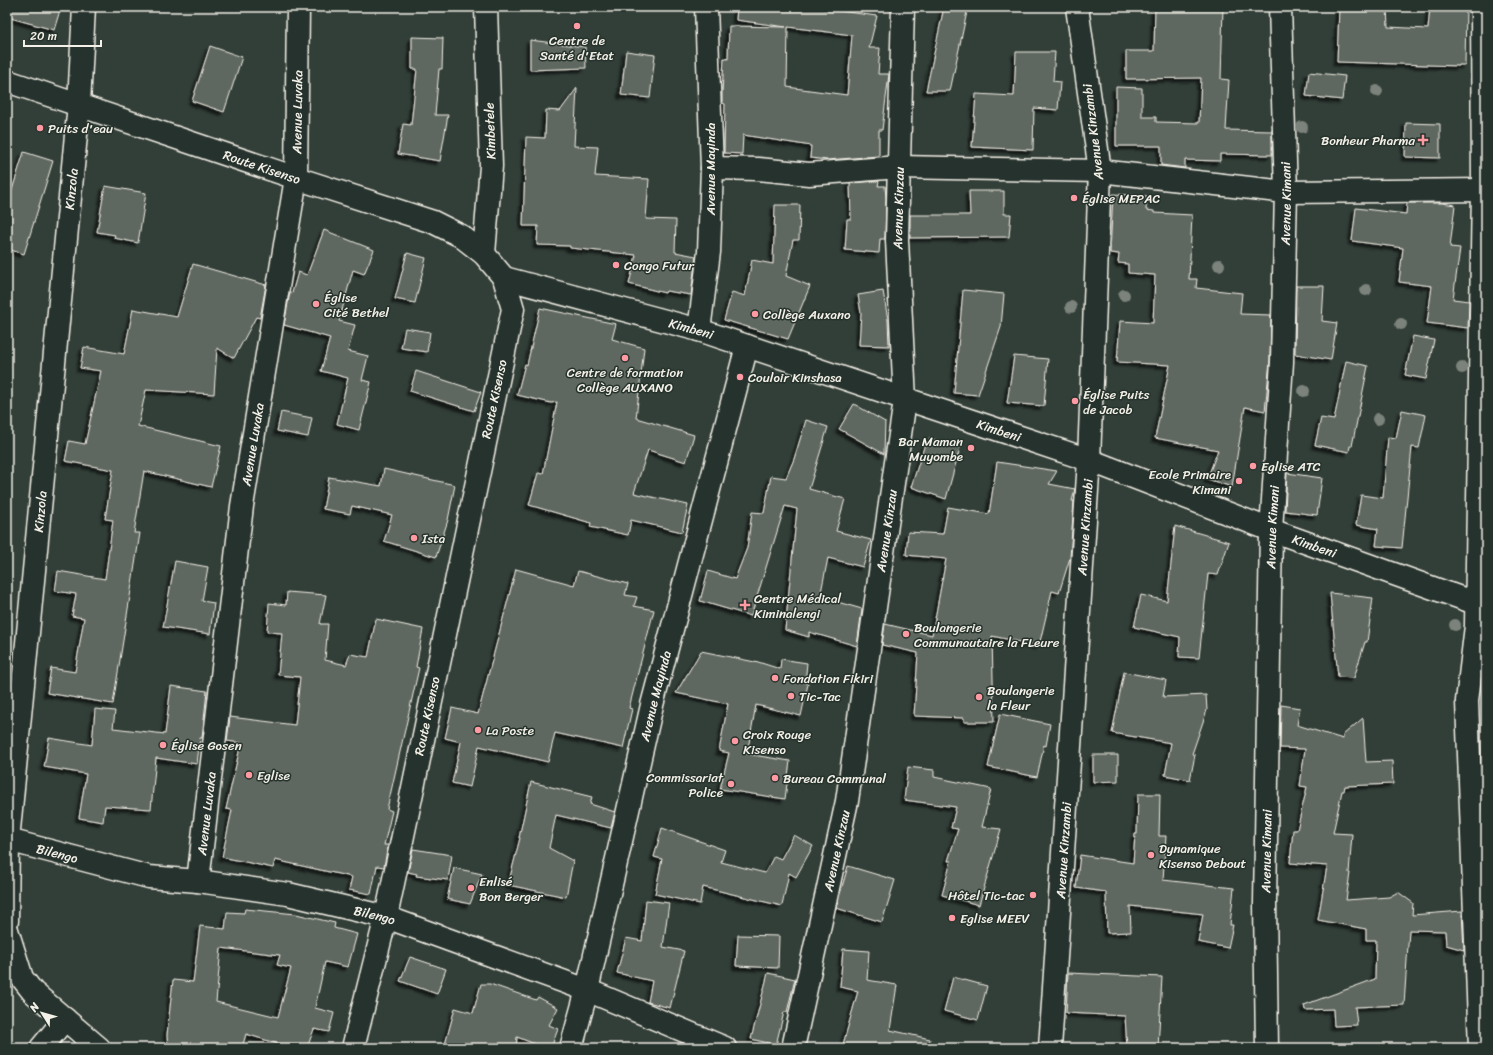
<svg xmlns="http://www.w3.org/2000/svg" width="1493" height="1055" viewBox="0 0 1493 1055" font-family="Sriracha,sans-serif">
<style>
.building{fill:#5f6861;stroke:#f4f1e8;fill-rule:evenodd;filter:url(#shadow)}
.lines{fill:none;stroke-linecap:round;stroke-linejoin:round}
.minor-casing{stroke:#f4f1e8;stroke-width:25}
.minor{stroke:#26332d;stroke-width:22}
.tree{fill:#7c837b}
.poi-dot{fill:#ff9aa2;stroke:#26332d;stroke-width:1.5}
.labels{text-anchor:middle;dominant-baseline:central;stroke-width:3;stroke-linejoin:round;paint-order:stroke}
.poi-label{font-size:13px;fill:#f4f1e8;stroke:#26332d;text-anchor:start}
.street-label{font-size:13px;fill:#f4f1e8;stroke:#26332d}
</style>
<defs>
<filter id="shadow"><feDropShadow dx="-3.5" dy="3.5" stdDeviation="1" flood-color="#0009"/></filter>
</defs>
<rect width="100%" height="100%" fill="#323e38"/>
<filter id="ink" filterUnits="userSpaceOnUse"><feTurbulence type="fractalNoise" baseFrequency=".025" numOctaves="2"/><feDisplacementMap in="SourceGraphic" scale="8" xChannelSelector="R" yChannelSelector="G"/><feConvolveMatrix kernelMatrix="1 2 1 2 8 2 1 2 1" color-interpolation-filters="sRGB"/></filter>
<g filter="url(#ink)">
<path class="building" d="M 7,7 L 61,7 L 54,30 L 7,17 Z
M 737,7 L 810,7 L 877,16 L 869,48 L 880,48 L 878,74 L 889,74 L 882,130 L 879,130 L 879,156 L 827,160 L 810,158 L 811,146 L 743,135 L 742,154 L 724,153 L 725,104 L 722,103 L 722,93 L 724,58 L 728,59 L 729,26 L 786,27 L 736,20 ZM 788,27 L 852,35 L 847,95 L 787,87 Z
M 944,7 L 968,7 L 950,91 L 926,91 Z
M 1155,7 L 1223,7 L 1221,79 L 1229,80 L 1226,130 L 1272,131 L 1272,155 L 1220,154 L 1220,161 L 1185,160 L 1185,168 L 1161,165 L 1161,146 L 1116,146 L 1116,87 L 1142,88 L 1142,117 L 1156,117 L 1156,122 L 1199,123 L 1201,78 L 1126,79 L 1126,51 L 1154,51 Z
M 1339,7 L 1387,7 L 1388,27 L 1428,29 L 1430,7 L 1466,7 L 1465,65 L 1459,65 L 1459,66 L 1337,62 Z
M 412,37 L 443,38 L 442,69 L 439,69 L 435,115 L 448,115 L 440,161 L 398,154 L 403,124 L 411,125 L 417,69 L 412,69 Z
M 530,40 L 585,47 L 586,68 L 530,70 Z
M 210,46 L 242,57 L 224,112 L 192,101 Z
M 626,51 L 655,55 L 650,98 L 621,95 Z
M 1016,52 L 1055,52 L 1053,81 L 1060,82 L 1058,110 L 1034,108 L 1033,150 L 972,147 L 976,94 L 1014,96 Z
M 1309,72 L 1345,76 L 1342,100 L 1306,96 Z
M 577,88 L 574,146 L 598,147 L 595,176 L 649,179 L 646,219 L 676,220 L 675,252 L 696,256 L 691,295 L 666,291 L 665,293 L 629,284 L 636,255 L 570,248 L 570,246 L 537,245 L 538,226 L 523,226 L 526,137 L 545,138 L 546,110 L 560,111 Z
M 1406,123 L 1440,124 L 1440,158 L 1405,157 Z
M 24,152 L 53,161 L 24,254 L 7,249 L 7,206 Z
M 879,181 L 878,186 L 885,186 L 886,198 L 885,239 L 880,239 L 879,253 L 845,250 L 847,219 L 851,219 L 850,183 Z
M 105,186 L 146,193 L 138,243 L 114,238 L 115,235 L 97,232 Z
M 969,191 L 1004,191 L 1004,214 L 1011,214 L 1009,237 L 910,238 L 910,215 L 970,215 Z
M 1113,194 L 1147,196 L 1146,210 L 1154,211 L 1154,213 L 1192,215 L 1189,279 L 1197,279 L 1196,288 L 1242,293 L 1240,314 L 1271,315 L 1270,361 L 1265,411 L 1245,407 L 1232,487 L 1207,479 L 1218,450 L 1155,438 L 1170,365 L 1117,362 L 1120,321 L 1153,323 L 1155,275 L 1128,273 L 1128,264 L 1118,263 L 1119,254 L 1110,253 Z
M 1407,203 L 1442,203 L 1455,205 L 1450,247 L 1460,248 L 1453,299 L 1469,301 L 1468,328 L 1427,323 L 1432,286 L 1399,282 L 1403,248 L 1352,241 L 1356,208 L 1406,214 Z
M 775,205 L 800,205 L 799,240 L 793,240 L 786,276 L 810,286 L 788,339 L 724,320 L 732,292 L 745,296 L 752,260 L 773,264 Z
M 324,230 L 374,250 L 364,274 L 353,270 L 339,321 L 355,325 L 348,351 L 368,356 L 362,380 L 371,382 L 359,430 L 337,424 L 348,378 L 321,371 L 330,338 L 284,325 L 290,292 L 292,293 L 298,272 L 307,275 Z
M 407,253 L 426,258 L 415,303 L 395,299 Z
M 193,264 L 266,285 L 260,318 L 256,317 L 234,358 L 217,348 L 214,394 L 146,390 L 138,426 L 221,446 L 211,487 L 144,471 L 134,533 L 140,533 L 113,704 L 47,693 L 51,668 L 75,672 L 84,618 L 72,616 L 76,594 L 55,591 L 58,571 L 105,579 L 113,520 L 105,519 L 113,470 L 65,461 L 69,441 L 85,444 L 101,371 L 80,368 L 84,347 L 124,354 L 133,309 L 177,317 Z
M 1296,286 L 1324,286 L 1322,321 L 1337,323 L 1331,360 L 1295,354 Z
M 963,290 L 1004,294 L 1001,327 L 978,395 L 954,393 Z
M 883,291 L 888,320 L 889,346 L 859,345 L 861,313 L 858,295 Z
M 540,308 L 616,324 L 612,339 L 644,348 L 636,418 L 694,435 L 686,462 L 648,450 L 634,493 L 688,505 L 682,532 L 631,520 L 628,535 L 590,527 L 591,523 L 529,505 L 538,473 L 543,474 L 557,402 L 551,403 L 517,395 L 525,364 L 527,365 Z
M 405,328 L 430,332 L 427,352 L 401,348 Z
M 1413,336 L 1434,340 L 1426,379 L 1405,375 Z
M 1014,356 L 1048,359 L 1044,406 L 1007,403 Z
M 1346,361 L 1368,366 L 1352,446 L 1350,446 L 1349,452 L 1315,445 L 1321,418 L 1334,420 Z
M 416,371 L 481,392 L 474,411 L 410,391 Z
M 854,404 L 885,422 L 884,454 L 839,429 Z
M 1402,410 L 1426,415 L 1419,448 L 1412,447 L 1402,548 L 1376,546 L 1378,529 L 1356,525 L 1361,495 L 1383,498 L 1388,437 L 1396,438 Z
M 281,412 L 312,418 L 308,437 L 277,431 Z
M 806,420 L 828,427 L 809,489 L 845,499 L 836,531 L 871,540 L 863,567 L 828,558 L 820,597 L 862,609 L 857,646 L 809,632 L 809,637 L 785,630 L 797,509 L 785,506 L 751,616 L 700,601 L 708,571 L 735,579 L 747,548 L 752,512 L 764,513 L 771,476 L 786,478 L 794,459 Z
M 930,438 L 960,448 L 946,499 L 911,487 L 925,444 L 928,445 Z
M 997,462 L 1057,471 L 1049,484 L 1075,489 L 1072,501 L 1074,501 L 1070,558 L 1059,593 L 1052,591 L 1039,646 L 992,636 L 994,722 L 964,722 L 964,718 L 914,716 L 918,653 L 882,645 L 885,624 L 932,635 L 946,559 L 906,555 L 908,532 L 943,534 L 948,507 L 989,514 Z
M 384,469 L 455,485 L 448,520 L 436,557 L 384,541 L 392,515 L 352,506 L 350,514 L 323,509 L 329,477 L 381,486 Z
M 1287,473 L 1322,478 L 1317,515 L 1285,511 Z
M 1175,526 L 1229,542 L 1218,575 L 1208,574 L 1199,658 L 1179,657 L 1180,637 L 1134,627 L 1141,595 L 1167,601 Z
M 175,561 L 208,567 L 202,601 L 214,603 L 210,634 L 163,627 Z
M 516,569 L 574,585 L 578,571 L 628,584 L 625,595 L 637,597 L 634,606 L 654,610 L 629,708 L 632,709 L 623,748 L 555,733 L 548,762 L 479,746 L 470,787 L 452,783 L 461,742 L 445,738 L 452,708 L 478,714 Z
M 287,592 L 326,595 L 320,624 L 328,624 L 325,660 L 346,665 L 350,654 L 368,657 L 376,619 L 423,629 L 416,667 L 419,668 L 387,809 L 392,811 L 384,845 L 388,845 L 384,867 L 377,866 L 371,894 L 349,890 L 352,877 L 275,860 L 273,868 L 222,857 L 232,810 L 226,809 L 241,743 L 227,741 L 230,717 L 295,725 L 300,677 L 278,675 L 282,633 L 267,632 L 269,603 L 286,605 Z
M 1330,593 L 1373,598 L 1367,642 L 1365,642 L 1354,678 L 1338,677 Z
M 701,651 L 755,662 L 755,661 L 780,669 L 781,659 L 807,663 L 805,683 L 808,684 L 801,716 L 756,705 L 747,754 L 790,761 L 785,799 L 720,789 L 729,753 L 719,751 L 728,704 L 676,693 Z
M 1124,672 L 1166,680 L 1163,697 L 1206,695 L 1207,710 L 1192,754 L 1195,755 L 1190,780 L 1165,775 L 1171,743 L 1112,733 Z
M 171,686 L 207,691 L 202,738 L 200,738 L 197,764 L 156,758 L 151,809 L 105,806 L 103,822 L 79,818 L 86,774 L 44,767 L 49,738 L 92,745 L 95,709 L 115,711 L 113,728 L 165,734 Z
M 1281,705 L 1300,708 L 1297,725 L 1343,739 L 1343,735 L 1363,718 L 1366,762 L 1392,761 L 1393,784 L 1345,786 L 1344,791 L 1342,791 L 1333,833 L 1352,834 L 1349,873 L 1350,873 L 1346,900 L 1389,897 L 1398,892 L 1413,903 L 1412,915 L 1462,911 L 1464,950 L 1446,945 L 1445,931 L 1409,930 L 1404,1005 L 1355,1007 L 1357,1025 L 1334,1026 L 1333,1009 L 1305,1010 L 1304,1005 L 1375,979 L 1376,940 L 1366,940 L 1366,929 L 1318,920 L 1327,866 L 1290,863 L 1293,830 L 1297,830 L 1307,787 L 1300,786 L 1305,749 L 1280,748 Z
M 1000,714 L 1050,724 L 1046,746 L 1044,745 L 1037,777 L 988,767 Z
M 1093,755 L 1118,755 L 1118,781 L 1093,782 Z
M 908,767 L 934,770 L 934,777 L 991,789 L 982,827 L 1001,829 L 979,905 L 942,895 L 951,861 L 948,861 L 958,829 L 951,828 L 956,807 L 904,800 Z
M 531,782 L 592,797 L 590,804 L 615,812 L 611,828 L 556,815 L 549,848 L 573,861 L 566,897 L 508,885 L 520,838 L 519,838 Z
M 1138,794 L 1160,794 L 1159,836 L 1166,836 L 1163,880 L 1234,888 L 1230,925 L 1233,925 L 1228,948 L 1198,942 L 1203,914 L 1130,906 L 1131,932 L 1107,933 L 1106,892 L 1076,888 L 1080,855 L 1133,863 L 1135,834 L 1137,834 Z
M 662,828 L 725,850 L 721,862 L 765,873 L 774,856 L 781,859 L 794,835 L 813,846 L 796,877 L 789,873 L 782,906 L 703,887 L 700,904 L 655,894 L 662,859 L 654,857 Z
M 413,849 L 452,855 L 448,880 L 416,876 L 417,874 L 408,872 Z
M 848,866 L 895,880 L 882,922 L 836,908 Z
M 454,868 L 482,874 L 470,904 L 447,899 Z
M 646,900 L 669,903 L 663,947 L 684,951 L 670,1008 L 648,1002 L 652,981 L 617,973 L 626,938 L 642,941 Z
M 245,909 L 296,914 L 335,923 L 334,928 L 357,934 L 348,967 L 325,962 L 315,1008 L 334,1013 L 329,1032 L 314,1029 L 307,1048 L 291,1048 L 246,1034 L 242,1048 L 168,1048 L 167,1035 L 173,980 L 193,982 L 200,926 L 225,929 L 227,912 L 244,913 ZM 221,948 L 280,955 L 277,965 L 291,968 L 278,1017 L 216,1002 Z
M 738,935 L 779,936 L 778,968 L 736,966 Z
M 843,949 L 869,951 L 867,980 L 897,985 L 890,1030 L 930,1039 L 929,1048 L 842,1048 L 858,991 L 840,987 Z
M 410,957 L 446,969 L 437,994 L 400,981 Z
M 768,973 L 795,979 L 787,1012 L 784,1012 L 776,1045 L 751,1039 Z
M 1068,973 L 1162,977 L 1158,1048 L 1127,1048 L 1125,1016 L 1066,1013 Z
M 953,977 L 987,986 L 978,1020 L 944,1011 Z
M 481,984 L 490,984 L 536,1000 L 538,997 L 558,1008 L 549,1025 L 558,1029 L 551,1048 L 545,1048 L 517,1037 L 516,1048 L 444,1048 L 455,1008 L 473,1013 Z"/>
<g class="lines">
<g class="minor-casing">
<g id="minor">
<path id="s1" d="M 7,81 L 296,178 L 433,222 L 461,236 L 484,254 L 504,278 L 513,309 L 386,917 L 353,1048"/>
<path d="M 712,168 L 758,169 L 809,174 L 899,167 L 1100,171 L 1286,192 L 1486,190"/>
<path d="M 484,254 L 491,166 L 486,7"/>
<path id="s2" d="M 504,278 L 699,330 L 1089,460 L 1271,530 L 1486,607"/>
<path d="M 699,330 L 709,252 L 712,168 L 706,7"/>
<path id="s3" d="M 8,840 L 149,877 L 198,881 L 288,894 L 386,917 L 587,990 L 725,1048"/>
<path id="s4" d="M 198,881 L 242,506 L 296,178 L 298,7"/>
<path id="s5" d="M 7,921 L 8,840 L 79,104 L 84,7"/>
<path d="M 7,930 L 22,978 L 33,992 L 99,1048"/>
<path d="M 41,1048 L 65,1019"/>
<path id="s6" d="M 571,1048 L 587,990 L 652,705 L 747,346"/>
<path id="s7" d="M 793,1048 L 847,801 L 905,400 L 897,240 L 903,7"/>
<path id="s8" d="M 1050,1048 L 1089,460 L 1100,171 L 1077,7"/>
<path id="s9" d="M 1267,1048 L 1265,903 L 1271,530 L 1282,362 L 1286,192 L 1280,7"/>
<path d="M 1480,1048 L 1467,701 L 1476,626 L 1483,190 L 1482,7"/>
</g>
</g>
<use href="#minor" class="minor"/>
</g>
<g class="tree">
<circle cx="1377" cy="91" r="6"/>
<circle cx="1302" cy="127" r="6"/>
<circle cx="1219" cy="265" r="6"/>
<circle cx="1366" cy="290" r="6"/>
<circle cx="1124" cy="295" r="6"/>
<circle cx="1071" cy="307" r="6"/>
<circle cx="1401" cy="324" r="6"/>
<circle cx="1462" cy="368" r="6"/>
<circle cx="1304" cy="391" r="6"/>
<circle cx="1378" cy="419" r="6"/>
<circle cx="1455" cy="625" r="6"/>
</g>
</g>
<g class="poi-dot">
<circle cx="577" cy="26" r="4"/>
<circle cx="40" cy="128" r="4"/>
<path d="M1421 134h4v4h4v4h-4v4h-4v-4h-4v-4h4z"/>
<circle cx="1074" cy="198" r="4"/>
<circle cx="616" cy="265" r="4"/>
<circle cx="316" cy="304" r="4"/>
<circle cx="755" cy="314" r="4"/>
<circle cx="625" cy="358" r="4"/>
<circle cx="740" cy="377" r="4"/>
<circle cx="1075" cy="401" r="4"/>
<circle cx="971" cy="448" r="4"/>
<circle cx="1253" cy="466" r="4"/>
<circle cx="1239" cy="481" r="4"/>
<circle cx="414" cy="538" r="4"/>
<path d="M743 599h4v4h4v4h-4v4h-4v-4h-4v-4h4z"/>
<circle cx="906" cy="634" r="4"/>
<circle cx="775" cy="678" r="4"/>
<circle cx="791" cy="696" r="4"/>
<circle cx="979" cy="697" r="4"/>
<circle cx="478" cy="730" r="4"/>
<circle cx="735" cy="741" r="4"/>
<circle cx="163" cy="745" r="4"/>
<circle cx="249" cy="775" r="4"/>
<circle cx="775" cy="778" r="4"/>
<circle cx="731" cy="784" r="4"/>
<circle cx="1151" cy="855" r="4"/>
<circle cx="471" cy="888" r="4"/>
<circle cx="1033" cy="895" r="4"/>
<circle cx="952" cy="918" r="4"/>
</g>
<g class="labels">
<g class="poi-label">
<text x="577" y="40" text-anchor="middle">Centre de<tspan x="577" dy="15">Santé d'Etat</tspan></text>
<text x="48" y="128">Puits d'eau</text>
<text x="1415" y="140" text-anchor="end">Bonheur Pharma</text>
<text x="1082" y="198">Église MEPAC</text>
<text x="624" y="265">Congo Futur</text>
<text x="324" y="297">Église<tspan x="324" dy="15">Cité Bethel</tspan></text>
<text x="763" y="314">Collège Auxano</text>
<text x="625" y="372" text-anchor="middle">Centre de formation<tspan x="625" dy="15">Collège AUXANO</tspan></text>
<text x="748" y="377">Couloir Kinshasa</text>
<text x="1083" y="394">Église Puits<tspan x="1083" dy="15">de Jacob</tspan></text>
<text x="963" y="441" text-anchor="end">Bar Maman<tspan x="963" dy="15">Muyombe</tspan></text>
<text x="1261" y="466">Eglise ATC</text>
<text x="1231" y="474" text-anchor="end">Ecole Primaire<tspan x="1231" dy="15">Kimani</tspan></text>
<text x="422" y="538">Ista</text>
<text x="754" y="598">Centre Médical<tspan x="754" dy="15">Kiminalengi</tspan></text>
<text x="914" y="627">Boulangerie<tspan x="914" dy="15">Communautaire la FLeure</tspan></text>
<text x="783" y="678">Fondation Fikiri</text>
<text x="987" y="690">Boulangerie<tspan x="987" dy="15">la Fleur</tspan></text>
<text x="799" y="696">Tic-Tac</text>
<text x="486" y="730">La Poste</text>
<text x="743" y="734">Croix Rouge<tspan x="743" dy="15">Kisenso</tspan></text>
<text x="171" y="745">Église Gosen</text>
<text x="257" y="775">Eglise</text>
<text x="723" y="777" text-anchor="end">Commissariat<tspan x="723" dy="15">Police</tspan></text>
<text x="783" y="778">Bureau Communal</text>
<text x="1159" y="848">Dynamique<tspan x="1159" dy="15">Kisenso Debout</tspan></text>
<text x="479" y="881">Enlisé<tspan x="479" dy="15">Bon Berger</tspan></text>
<text x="1025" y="895" text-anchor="end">Hôtel Tic-tac</text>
<text x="960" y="918">Eglise MEEV</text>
</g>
<g class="street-label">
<text stroke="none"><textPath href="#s4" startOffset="776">Avenue Luvaka</textPath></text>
<text transform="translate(490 131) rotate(-92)">Kimbetele</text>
<text transform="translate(1093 132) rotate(-97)">Avenue Kinzambi</text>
<text stroke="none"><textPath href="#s1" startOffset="269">Route Kisenso</textPath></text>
<text transform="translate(710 169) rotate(-90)">Avenue Mayinda</text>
<text stroke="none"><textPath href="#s5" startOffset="735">Kinzola</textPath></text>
<text stroke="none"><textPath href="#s9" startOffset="845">Avenue Kimani</textPath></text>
<text stroke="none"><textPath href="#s7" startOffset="850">Avenue Kinzau</textPath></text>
<text stroke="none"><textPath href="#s2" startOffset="194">Kimbeni</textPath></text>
<text transform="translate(494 399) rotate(-78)">Route Kisenso</text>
<text stroke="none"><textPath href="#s2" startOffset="518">Kimbeni</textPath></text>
<text stroke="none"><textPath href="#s4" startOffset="440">Avenue Luvaka</textPath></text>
<text stroke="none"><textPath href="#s5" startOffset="411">Kinzola</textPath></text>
<text stroke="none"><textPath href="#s8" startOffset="522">Avenue Kinzambi</textPath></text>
<text stroke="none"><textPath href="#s9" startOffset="521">Avenue Kimani</textPath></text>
<text stroke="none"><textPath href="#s7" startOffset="526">Avenue Kinzau</textPath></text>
<text stroke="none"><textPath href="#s2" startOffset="854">Kimbeni</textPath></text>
<text stroke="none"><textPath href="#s6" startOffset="362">Avenue Mayinda</textPath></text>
<text transform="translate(427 716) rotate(-78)">Route Kisenso</text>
<text stroke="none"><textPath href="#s4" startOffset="68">Avenue Luvaka</textPath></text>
<text stroke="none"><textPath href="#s8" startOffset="198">Avenue Kinzambi</textPath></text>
<text stroke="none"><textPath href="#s7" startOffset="202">Avenue Kinzau</textPath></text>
<text stroke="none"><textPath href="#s9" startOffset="197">Avenue Kimani</textPath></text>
<text stroke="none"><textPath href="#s3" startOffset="51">Bilengo</textPath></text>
<text stroke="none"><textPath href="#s3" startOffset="375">Bilengo</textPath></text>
</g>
</g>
<rect width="1493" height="1055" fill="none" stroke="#26332d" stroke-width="24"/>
<rect x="12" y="12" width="1469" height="1031" fill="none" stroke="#f4f1e8" stroke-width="1.5" filter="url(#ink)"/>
<g transform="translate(42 1013) rotate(307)" stroke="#26332d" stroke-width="3" paint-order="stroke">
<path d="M0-3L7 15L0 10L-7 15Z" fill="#f4f1e8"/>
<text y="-6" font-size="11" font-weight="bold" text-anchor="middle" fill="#f4f1e8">N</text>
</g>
<path d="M24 40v6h77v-6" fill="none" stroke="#f4f1e8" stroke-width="2"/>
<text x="30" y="40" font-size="12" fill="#f4f1e8" stroke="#26332d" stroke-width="3" paint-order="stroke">20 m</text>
</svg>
